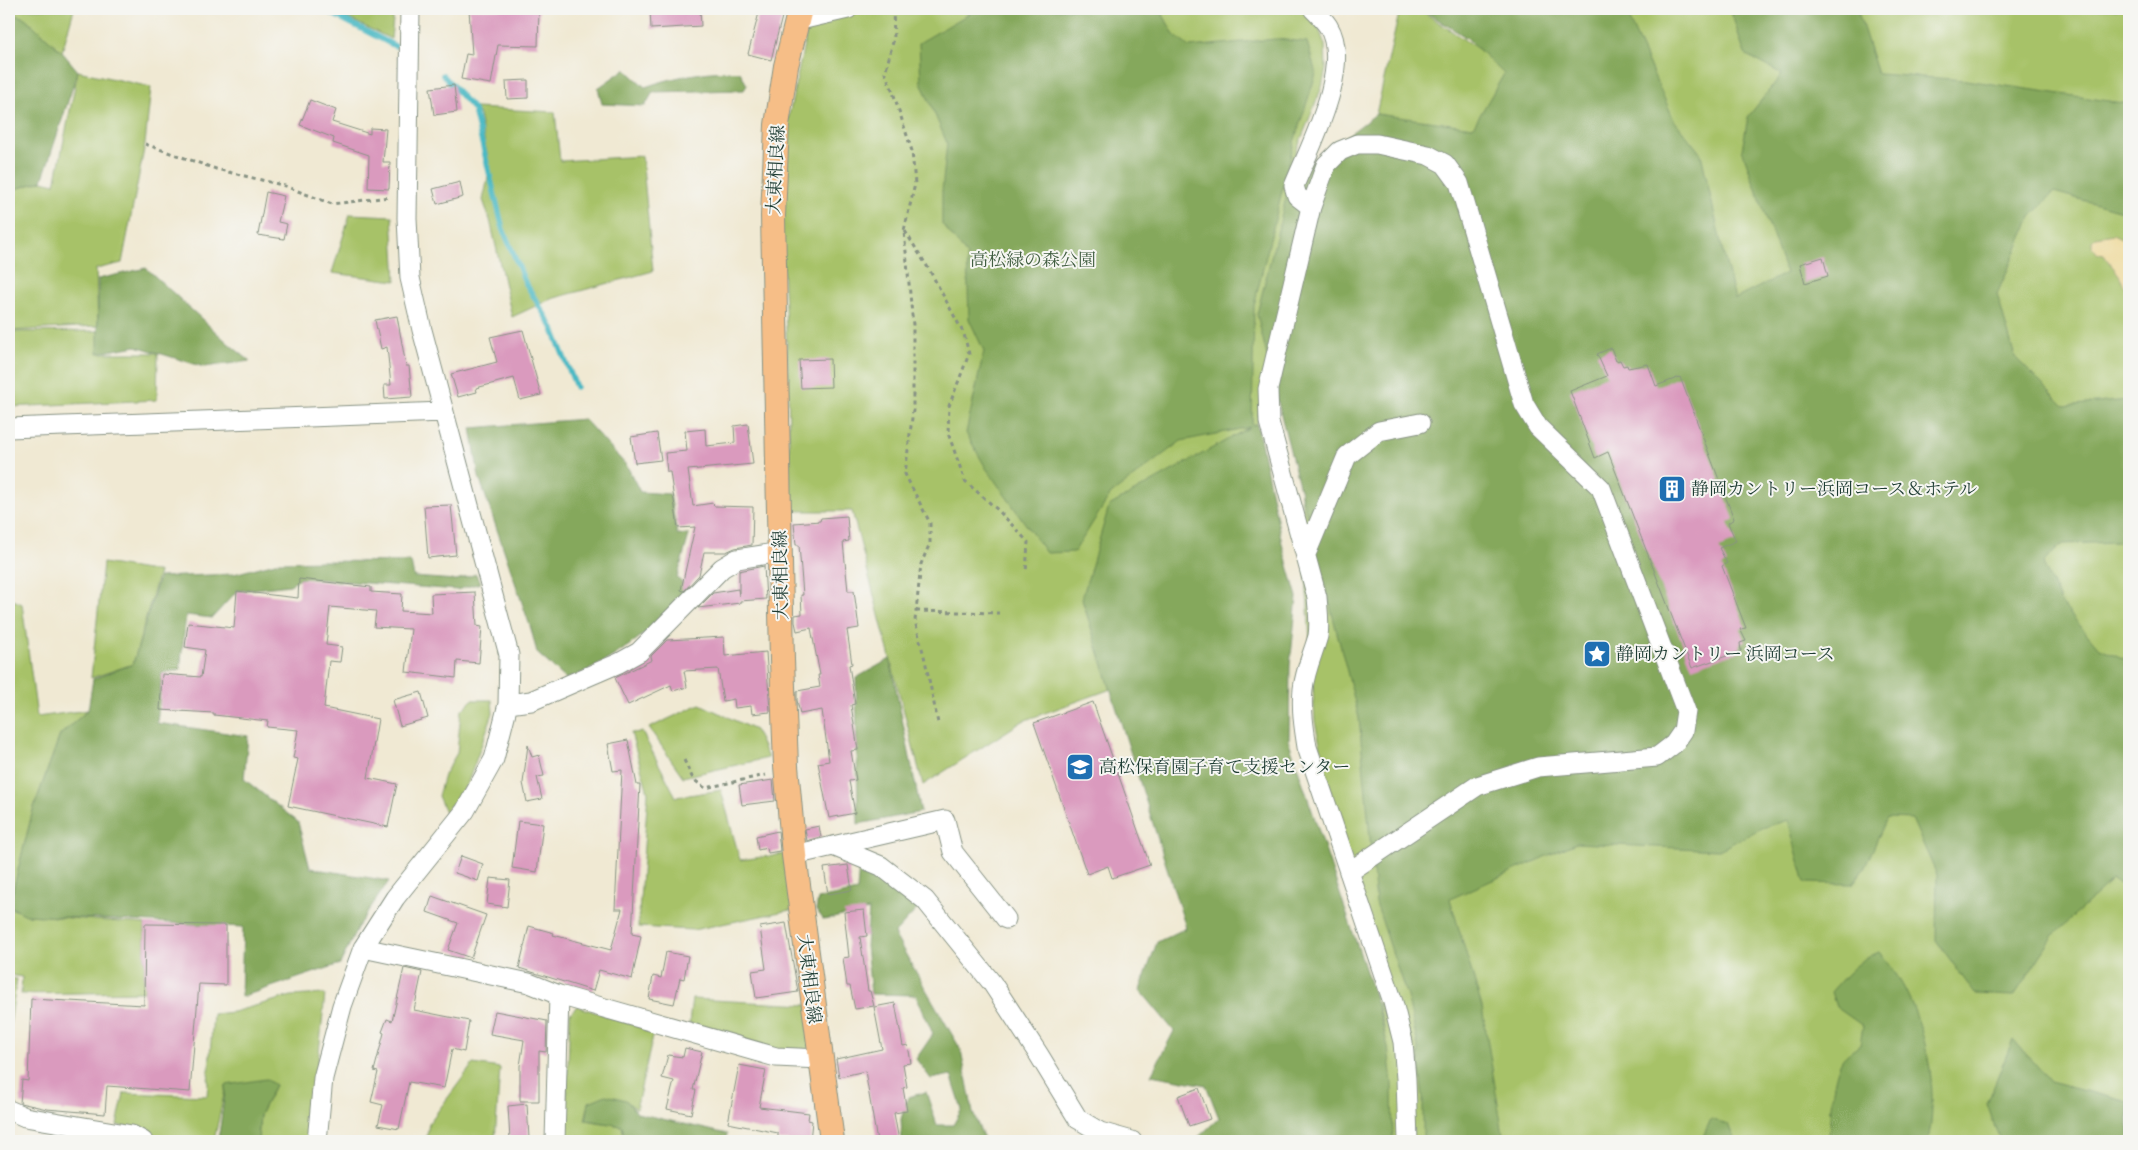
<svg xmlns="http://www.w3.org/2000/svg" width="2138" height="1150" viewBox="0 0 2138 1150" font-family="'Libre Bodoni','Noto Serif JP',serif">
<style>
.green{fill:#a7c268;stroke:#63804e}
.forest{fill:#85a85c;stroke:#527248}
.sand{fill:#eeda9e;stroke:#868c69}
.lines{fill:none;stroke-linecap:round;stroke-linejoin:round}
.stream{stroke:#4bb9c4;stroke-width:5.5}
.building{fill:#da9abe}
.minor-casing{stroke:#889384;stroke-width:21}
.major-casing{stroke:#889384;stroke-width:26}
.path{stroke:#889384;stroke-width:3;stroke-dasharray:4 4;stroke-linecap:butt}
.minor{stroke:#fff;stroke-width:19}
.major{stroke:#f6be87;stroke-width:24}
.labels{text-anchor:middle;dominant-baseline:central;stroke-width:4;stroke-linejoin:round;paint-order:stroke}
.street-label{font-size:18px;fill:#1f3d34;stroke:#f6f6f2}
.park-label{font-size:18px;fill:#415e41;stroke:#f6f6f2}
.poi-label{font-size:18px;fill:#1f3d34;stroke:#f6f6f2;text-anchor:start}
</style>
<rect width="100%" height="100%" fill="#f6f6f2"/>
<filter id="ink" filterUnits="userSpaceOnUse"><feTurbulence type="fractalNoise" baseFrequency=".02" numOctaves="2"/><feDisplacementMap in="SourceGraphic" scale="10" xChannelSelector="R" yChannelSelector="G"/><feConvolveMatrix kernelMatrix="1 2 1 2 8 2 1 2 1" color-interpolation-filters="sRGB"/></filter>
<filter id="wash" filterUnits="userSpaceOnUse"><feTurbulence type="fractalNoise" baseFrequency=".0096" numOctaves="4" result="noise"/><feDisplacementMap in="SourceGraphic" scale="20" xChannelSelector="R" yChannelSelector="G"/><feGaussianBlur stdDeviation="1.12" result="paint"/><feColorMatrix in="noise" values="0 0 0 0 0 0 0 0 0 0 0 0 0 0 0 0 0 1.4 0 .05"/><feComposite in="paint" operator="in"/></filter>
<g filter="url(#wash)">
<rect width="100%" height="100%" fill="#f0e9d3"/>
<path class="green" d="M 9,9 L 74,9 L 62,52 L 25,18 L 9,13 Z
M 329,9 L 394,9 L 391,39 Z
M 847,9 L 1303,9 L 1318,26 L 1325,45 L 1326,69 L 1322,87 L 1290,167 L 1292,231 L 1257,424 L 1252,426 L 1082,599 L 1111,689 L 1023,721 L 923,785 L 852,511 L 790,511 L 788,370 L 781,225 L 785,134 L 808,26 Z
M 1400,9 L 1419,9 L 1509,70 L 1474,132 L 1376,114 Z
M 1541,9 L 2129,9 L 2129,1141 L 1391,1141 L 1384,1028 L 1315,722 L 1299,464 Z
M 78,71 L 151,87 L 145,144 L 122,263 L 96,269 L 98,326 L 9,331 L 9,191 L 42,181 L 55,184 Z
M 475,108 L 555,112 L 560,161 L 642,156 L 653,271 L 551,299 L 512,317 L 490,220 L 483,200 L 490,168 L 479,115 Z
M 350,214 L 392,216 L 396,281 L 332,273 Z
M 98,331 L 99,353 L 158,353 L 157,400 L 9,407 L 9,332 Z
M 103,563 L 159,572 L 133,664 L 91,678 Z
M 9,598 L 22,604 L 37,717 L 88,710 L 60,735 L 33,810 L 9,906 Z
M 472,700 L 492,700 L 493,713 L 467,785 L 445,812 L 438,796 L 444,775 L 457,753 L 461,711 Z
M 700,704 L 755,730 L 768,758 L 683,777 L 649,728 Z
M 642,732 L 676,797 L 721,790 L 740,860 L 785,854 L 795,909 L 693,930 L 638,927 L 648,792 L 631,733 Z
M 9,908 L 31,915 L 145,924 L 144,992 L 21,994 L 22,977 L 9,975 Z
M 9,978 L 17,979 L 9,1031 Z
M 325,994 L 310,1141 L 258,1141 L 260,1115 L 275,1085 L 226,1085 L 214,1141 L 160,1141 L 142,1131 L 117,1125 L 124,1093 L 207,1096 L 213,1014 L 233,1012 L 291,996 Z
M 692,999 L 808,1005 L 814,1057 L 767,1048 L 689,1023 Z
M 577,1006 L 654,1032 L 636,1109 C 619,1094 609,1094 589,1103 L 585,1120 L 622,1126 L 625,1141 L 565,1141 L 570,1013 Z
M 473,1064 L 500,1068 L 495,1141 L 426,1141 L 429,1123 Z"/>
<path class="forest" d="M 977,9 L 1160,9 L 1174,35 L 1189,47 L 1276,39 L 1307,42 L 1316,74 L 1294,142 L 1254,305 L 1252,425 L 1257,424 L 1283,548 L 1297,597 L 1290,666 L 1289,742 L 1378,1007 L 1388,1047 L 1392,1084 L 1393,1141 L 1194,1141 L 1219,1118 L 1206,1085 L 1151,1075 L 1174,1031 L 1140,990 L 1157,942 L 1186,928 L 1082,599 L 1109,506 L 1250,427 L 1181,441 L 1111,494 L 1074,552 L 1046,553 L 986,468 L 966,433 L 984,351 L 969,319 L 967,255 L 942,224 L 942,191 L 947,143 L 921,82 L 919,43 Z
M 1421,9 L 1627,9 L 1630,22 L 1674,120 L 1701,154 L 1723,252 L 1735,299 L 1786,273 L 1742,150 L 1748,117 L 1782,74 L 1745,54 L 1730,9 L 1857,9 L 1878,74 L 1966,80 L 2129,104 L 2129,213 L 2054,192 L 2031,217 L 1997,294 L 2015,357 L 2064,406 L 2129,400 L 2129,547 L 2118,542 L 2062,544 L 2043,563 L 2061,603 L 2098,647 L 2129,661 L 2129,888 L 2112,880 L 2054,935 L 2014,996 L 1975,994 L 1936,940 L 1937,875 L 1912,819 L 1887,818 L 1865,867 L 1853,884 L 1805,883 L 1788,820 L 1762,828 L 1719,850 L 1576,843 L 1450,899 L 1482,1007 L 1504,1141 L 1423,1141 L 1423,1098 L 1417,1040 L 1408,1000 L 1376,903 L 1359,718 L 1283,423 L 1257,314 L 1291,178 L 1376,114 L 1473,127 L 1504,74 L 1467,38 Z
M 9,13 L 25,18 L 62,52 L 78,71 L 42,181 L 9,191 Z
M 625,69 L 645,87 C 674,77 709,69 740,72 L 747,85 L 744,90 L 653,92 L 645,106 L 602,104 L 598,88 Z
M 146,268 L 228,343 L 250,361 L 204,367 L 136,346 L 98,353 L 98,279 Z
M 584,419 L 627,466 L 640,492 L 670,494 L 677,534 L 689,535 L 677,578 L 693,592 C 654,626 615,663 566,679 L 537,653 L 531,629 L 479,477 L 471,428 Z
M 324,561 L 411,562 L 414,577 L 456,580 L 476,574 L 480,583 L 457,590 L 301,578 L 290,585 L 237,591 L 212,618 L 186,615 L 180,670 L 162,673 L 157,723 L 248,736 L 244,779 L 298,822 L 310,868 L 389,881 L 360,923 L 340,964 L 241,997 L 243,927 L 26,915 L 9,906 L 33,810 L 60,735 L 88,710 L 93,679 L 133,664 L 159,577 L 234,574 L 279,562 Z
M 890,659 L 921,812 L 858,824 L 856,678 Z
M 859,864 L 882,874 L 919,907 L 894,934 L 961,1050 L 973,1113 L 985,1141 L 902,1140 L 901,1119 L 908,1097 L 926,1092 L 937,1125 L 953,1125 L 962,1109 L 951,1075 L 931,1079 L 916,1059 L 933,1034 L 916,995 L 871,994 L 866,946 L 869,910 L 824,920 L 816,910 L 818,899 L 857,891 Z
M 1879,952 C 1914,989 1934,1056 1932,1107 C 1932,1118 1930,1130 1928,1141 L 1829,1141 C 1829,1121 1832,1077 1842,1060 C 1846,1054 1855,1049 1860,1045 L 1863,1026 L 1836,1007 L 1831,992 C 1846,975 1857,961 1879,952 Z
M 2013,1039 L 2050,1082 L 2129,1102 L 2129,1141 L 2000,1141 L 1987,1104 Z
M 266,1079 L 275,1085 L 260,1115 L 258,1141 L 218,1141 L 226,1085 Z
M 606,1095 L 626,1100 L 637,1113 L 727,1134 L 726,1141 L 625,1141 L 622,1126 L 586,1120 L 589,1102 Z
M 1711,1119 L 1728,1124 L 1735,1141 L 1701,1141 Z"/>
<path class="sand" d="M 2113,234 L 2129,242 L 2129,286 L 2124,287 C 2121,273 2111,267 2104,255 L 2098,254 L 2092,247 L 2092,241 L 2096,237 Z"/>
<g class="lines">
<path class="stream" d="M 323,9 L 395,46
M 443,75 L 474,110 L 503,229 L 525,282 L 552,327 L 576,387"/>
</g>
<g id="blocks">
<path class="building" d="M 469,9 L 539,9 L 538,46 L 498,45 L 491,84 L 461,79 L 466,54 L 472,55 Z
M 650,9 L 700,9 L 701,26 L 651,29 Z
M 760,9 L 784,9 L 771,60 L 748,54 Z
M 528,80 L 528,98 L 507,99 L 506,81 Z
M 454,85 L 457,112 L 434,115 L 430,88 Z
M 310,100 L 336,110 L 332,122 L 370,134 L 370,128 L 386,129 L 383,162 L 390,162 L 389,189 L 368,188 L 369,155 L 333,143 L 334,138 L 300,125 Z
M 460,182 L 463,197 L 437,204 L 433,189 Z
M 266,192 L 284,196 L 278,222 L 287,224 L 284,239 L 258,235 Z
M 1823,257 L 1828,276 L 1805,283 L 1800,264 Z
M 397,316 L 406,366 L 409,366 L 412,397 L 385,399 L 384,385 L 391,385 L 387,347 L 381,349 L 375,320 Z
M 523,330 L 541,395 L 520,400 L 514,378 L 476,388 L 477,392 L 458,397 L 451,374 L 497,362 L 490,337 Z
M 1611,348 L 1616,361 L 1620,360 L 1623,366 L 1627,365 L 1628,368 L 1648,364 L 1656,386 L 1680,377 L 1734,519 L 1728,523 L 1736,541 L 1719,548 L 1727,563 L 1722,566 L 1746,628 L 1740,629 L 1746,641 L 1740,643 L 1741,651 L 1692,668 L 1608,452 L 1595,458 L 1570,391 L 1607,376 L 1597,354 Z
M 830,359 L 831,387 L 801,388 L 799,360 Z
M 748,424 L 753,464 L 688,470 L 693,506 L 713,503 L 714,506 L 753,507 L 752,545 L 735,548 L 726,552 L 704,552 L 699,575 L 684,591 L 681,590 L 695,527 L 678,528 L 670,472 L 667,472 L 665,453 L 687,451 L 685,431 L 705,429 L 706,446 L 735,443 L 734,426 Z
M 657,433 L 661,460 L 635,463 L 631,437 Z
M 451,505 L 456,555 L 428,558 L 424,506 Z
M 847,516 L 849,541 L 843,542 L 848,591 L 854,591 L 859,628 L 847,630 L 852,664 L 849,665 L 855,704 L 851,705 L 858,750 L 851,751 L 856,780 L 849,781 L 855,813 L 829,818 L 818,763 L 829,761 L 822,710 L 800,714 L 797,700 L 797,691 L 820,687 L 818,675 L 820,675 L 811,628 L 797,631 L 795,622 L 795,615 L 802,614 L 801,595 L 803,595 L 799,545 L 796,545 L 794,523 L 820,521 L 821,518 Z
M 764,566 L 766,599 L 740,601 L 740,603 L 698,608 L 713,593 L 738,589 L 739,596 L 739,571 Z
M 299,579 L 371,587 L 371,592 L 402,594 L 401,611 L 432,613 L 431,594 L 475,592 L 477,626 L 482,627 L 479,663 L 457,661 L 456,678 L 406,672 L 411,629 L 374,627 L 376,611 L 330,607 L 326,645 L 342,647 L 340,662 L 329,661 L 324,708 L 378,719 L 368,778 L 397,784 L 388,827 L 288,806 L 298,759 L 293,758 L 298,730 L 267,727 L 268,721 L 214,715 L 214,713 L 160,710 L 162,674 L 201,677 L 205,650 L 185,647 L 188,623 L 234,628 L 237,591 L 298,598 Z
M 724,637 L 725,656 L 766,652 L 770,712 L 752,714 L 751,706 L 735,708 L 734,699 L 723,701 L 718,669 L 684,671 L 687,687 L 673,691 L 671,685 L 628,705 L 615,678 L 652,660 L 651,656 L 667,640 Z
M 421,692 L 428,718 L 400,726 L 393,700 Z
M 1093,702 L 1150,865 L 1112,878 L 1108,866 L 1087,874 L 1034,723 Z
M 628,740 L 637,785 L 640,785 L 632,934 L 641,936 L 632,979 L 599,970 L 593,991 L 519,968 L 529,926 L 554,933 L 553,935 L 611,950 L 622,909 L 615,909 L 622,770 L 613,771 L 608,744 Z
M 528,745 L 532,757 L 539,755 L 544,776 L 537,777 L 542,799 L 527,802 L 523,783 Z
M 773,780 L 775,801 L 742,805 L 739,785 Z
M 518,821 L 543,824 L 537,872 L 512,868 Z
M 819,826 L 821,837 L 807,841 L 805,829 Z
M 778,831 L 780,851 L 768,853 L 767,848 L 758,850 L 756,836 Z
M 461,856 L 483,864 L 478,881 L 455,873 Z
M 848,865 L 852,890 L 828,894 L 824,868 Z
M 490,878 L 510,880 L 507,907 L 487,904 Z
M 432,896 L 486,915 L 471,958 L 448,950 L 458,923 L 427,912 Z
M 864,910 L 867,936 L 860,937 L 868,991 L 870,991 L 874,1006 L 855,1009 L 850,986 L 847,986 L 843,958 L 849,957 L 844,912 Z
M 786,923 L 798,992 L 756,998 L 752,971 L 766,969 L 760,927 Z
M 145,924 L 226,925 L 226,985 L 199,984 L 190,1092 L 107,1086 L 105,1114 L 47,1109 L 20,1103 L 22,1080 L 28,1081 L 31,999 L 144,1005 Z
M 666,952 L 688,956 L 684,979 L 680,978 L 674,1004 L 649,999 L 653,976 L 661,978 Z
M 404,968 L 422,972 L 414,1010 L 469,1021 L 464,1052 L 452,1049 L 444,1088 L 409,1082 L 399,1129 L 378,1125 L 383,1105 L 371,1102 L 378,1072 L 374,1071 L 384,1033 L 382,1032 L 387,1019 L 392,1021 Z
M 895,1003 L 903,1046 L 908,1045 L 911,1063 L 903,1064 L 907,1087 L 903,1088 L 907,1111 L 894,1113 L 899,1141 L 877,1141 L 865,1071 L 839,1077 L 836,1059 L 882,1049 L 874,1007 Z
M 495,1011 L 547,1021 L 546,1052 L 539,1051 L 539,1101 L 520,1101 L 520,1066 L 524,1040 L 490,1034 Z
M 685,1048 L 702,1052 L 693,1090 L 696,1090 L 691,1114 L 667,1109 L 674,1081 L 662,1078 L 668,1055 L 683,1057 Z
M 739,1065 L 766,1070 L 759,1107 L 809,1113 L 808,1120 L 812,1121 L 810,1141 L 778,1140 L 778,1133 L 728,1123 Z
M 1199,1088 L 1210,1119 L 1189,1126 L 1178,1096 Z
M 527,1104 L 529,1138 L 510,1140 L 508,1106 Z"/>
</g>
</g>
<g filter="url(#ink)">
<use href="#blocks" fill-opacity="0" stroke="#889384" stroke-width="1"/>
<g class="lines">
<g class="minor-casing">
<path id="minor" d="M 796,21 L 848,9
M 1311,207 L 1297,196 L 1294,186 C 1310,146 1353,66 1328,26 C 1324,20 1318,14 1313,9
M 9,428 L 444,412
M 1306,554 L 1347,456 L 1379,431 L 1420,423
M 508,704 L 531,701 L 619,663 L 639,652 L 722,568 L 737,559 L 781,552
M 833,846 L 945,820 L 953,852 L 1006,919
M 794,855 L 833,846 L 881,866 L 925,900 L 992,983 L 1039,1055 L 1078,1119 L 1100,1132 L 1132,1141
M 1349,872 L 1477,786 L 1538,767 L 1657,757 L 1674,744 L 1683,731 L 1686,711 L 1601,488 L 1538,427 L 1524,404 L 1459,183 L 1445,164 L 1428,155 L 1377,144 L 1357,144 L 1340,151 L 1326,165 L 1311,207 L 1268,389 L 1269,422 L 1317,597 C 1318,610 1320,623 1318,636 C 1313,654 1305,670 1303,689 C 1301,709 1304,728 1307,747 L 1393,1002 L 1403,1042 L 1406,1079 L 1408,1141
M 363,948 L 529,983 L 559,995 L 776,1057 L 820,1059
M 9,1110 L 25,1117 L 132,1135 L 143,1141
M 317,1141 L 323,1078 L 342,1006 L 363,948 L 395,898 L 465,811 L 494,759 L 508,704 L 509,655 L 422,330 L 410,278 L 407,218 L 410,9
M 555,1141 L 559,995"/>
</g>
<g class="major-casing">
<path id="major" d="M 800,9 L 786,66 L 777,125 L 773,216 L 782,660 L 786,766 L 794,855 L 832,1141"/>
</g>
<path class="path" d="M 893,9 L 894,38 L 885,73 L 892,89 L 912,151 L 915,184 L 904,231 L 913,325 L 913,410 L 905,474 L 930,523 L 930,543 L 921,564 L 915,621 L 925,660 L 938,723
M 145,144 L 216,169 L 282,185 L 332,204 L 390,197
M 905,231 L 930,271 L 964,334 L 969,354 L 949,406 L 948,433 L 965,481 L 999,511 L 1028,542 L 1026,573
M 916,611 L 999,613
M 684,760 L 693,779 L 705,788 L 766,775"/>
<use href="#minor" class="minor"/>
<use href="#major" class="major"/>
</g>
</g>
<defs>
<g id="building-square" transform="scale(1.4375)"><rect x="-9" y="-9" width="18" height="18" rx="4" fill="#1f6fb2" stroke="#f6f6f2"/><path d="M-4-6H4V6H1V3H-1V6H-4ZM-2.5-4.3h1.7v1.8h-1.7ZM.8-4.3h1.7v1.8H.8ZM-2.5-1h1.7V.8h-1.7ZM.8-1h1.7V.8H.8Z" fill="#fff"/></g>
<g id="sight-square" transform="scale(1.4375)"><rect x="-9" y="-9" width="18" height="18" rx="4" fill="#1f6fb2" stroke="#f6f6f2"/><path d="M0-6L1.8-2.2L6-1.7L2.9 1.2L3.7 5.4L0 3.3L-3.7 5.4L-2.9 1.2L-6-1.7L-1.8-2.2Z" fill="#fff"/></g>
<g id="school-square" transform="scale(1.4375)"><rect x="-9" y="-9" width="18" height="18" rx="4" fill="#1f6fb2" stroke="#f6f6f2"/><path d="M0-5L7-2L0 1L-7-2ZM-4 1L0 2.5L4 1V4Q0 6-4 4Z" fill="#fff"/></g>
</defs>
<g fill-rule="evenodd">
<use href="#building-square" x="1672" y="489"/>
<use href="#sight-square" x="1597" y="654"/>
<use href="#school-square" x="1080" y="767"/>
</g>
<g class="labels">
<g class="street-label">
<text transform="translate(776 170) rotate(-87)">大東相良線</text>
<text transform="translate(781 575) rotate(-91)">大東相良線</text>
<text transform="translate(809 979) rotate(83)">大東相良線</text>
</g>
<g class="park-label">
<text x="1033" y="260">高松緑の森公園</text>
</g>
<g class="poi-label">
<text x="1691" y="489">静岡カントリー浜岡コース＆ホテル</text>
<text x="1616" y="654">静岡カントリー 浜岡コース</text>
<text x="1099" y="767">高松保育園子育て支援センター</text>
</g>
</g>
<rect width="2138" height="1150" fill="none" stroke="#f6f6f2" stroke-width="30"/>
</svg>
